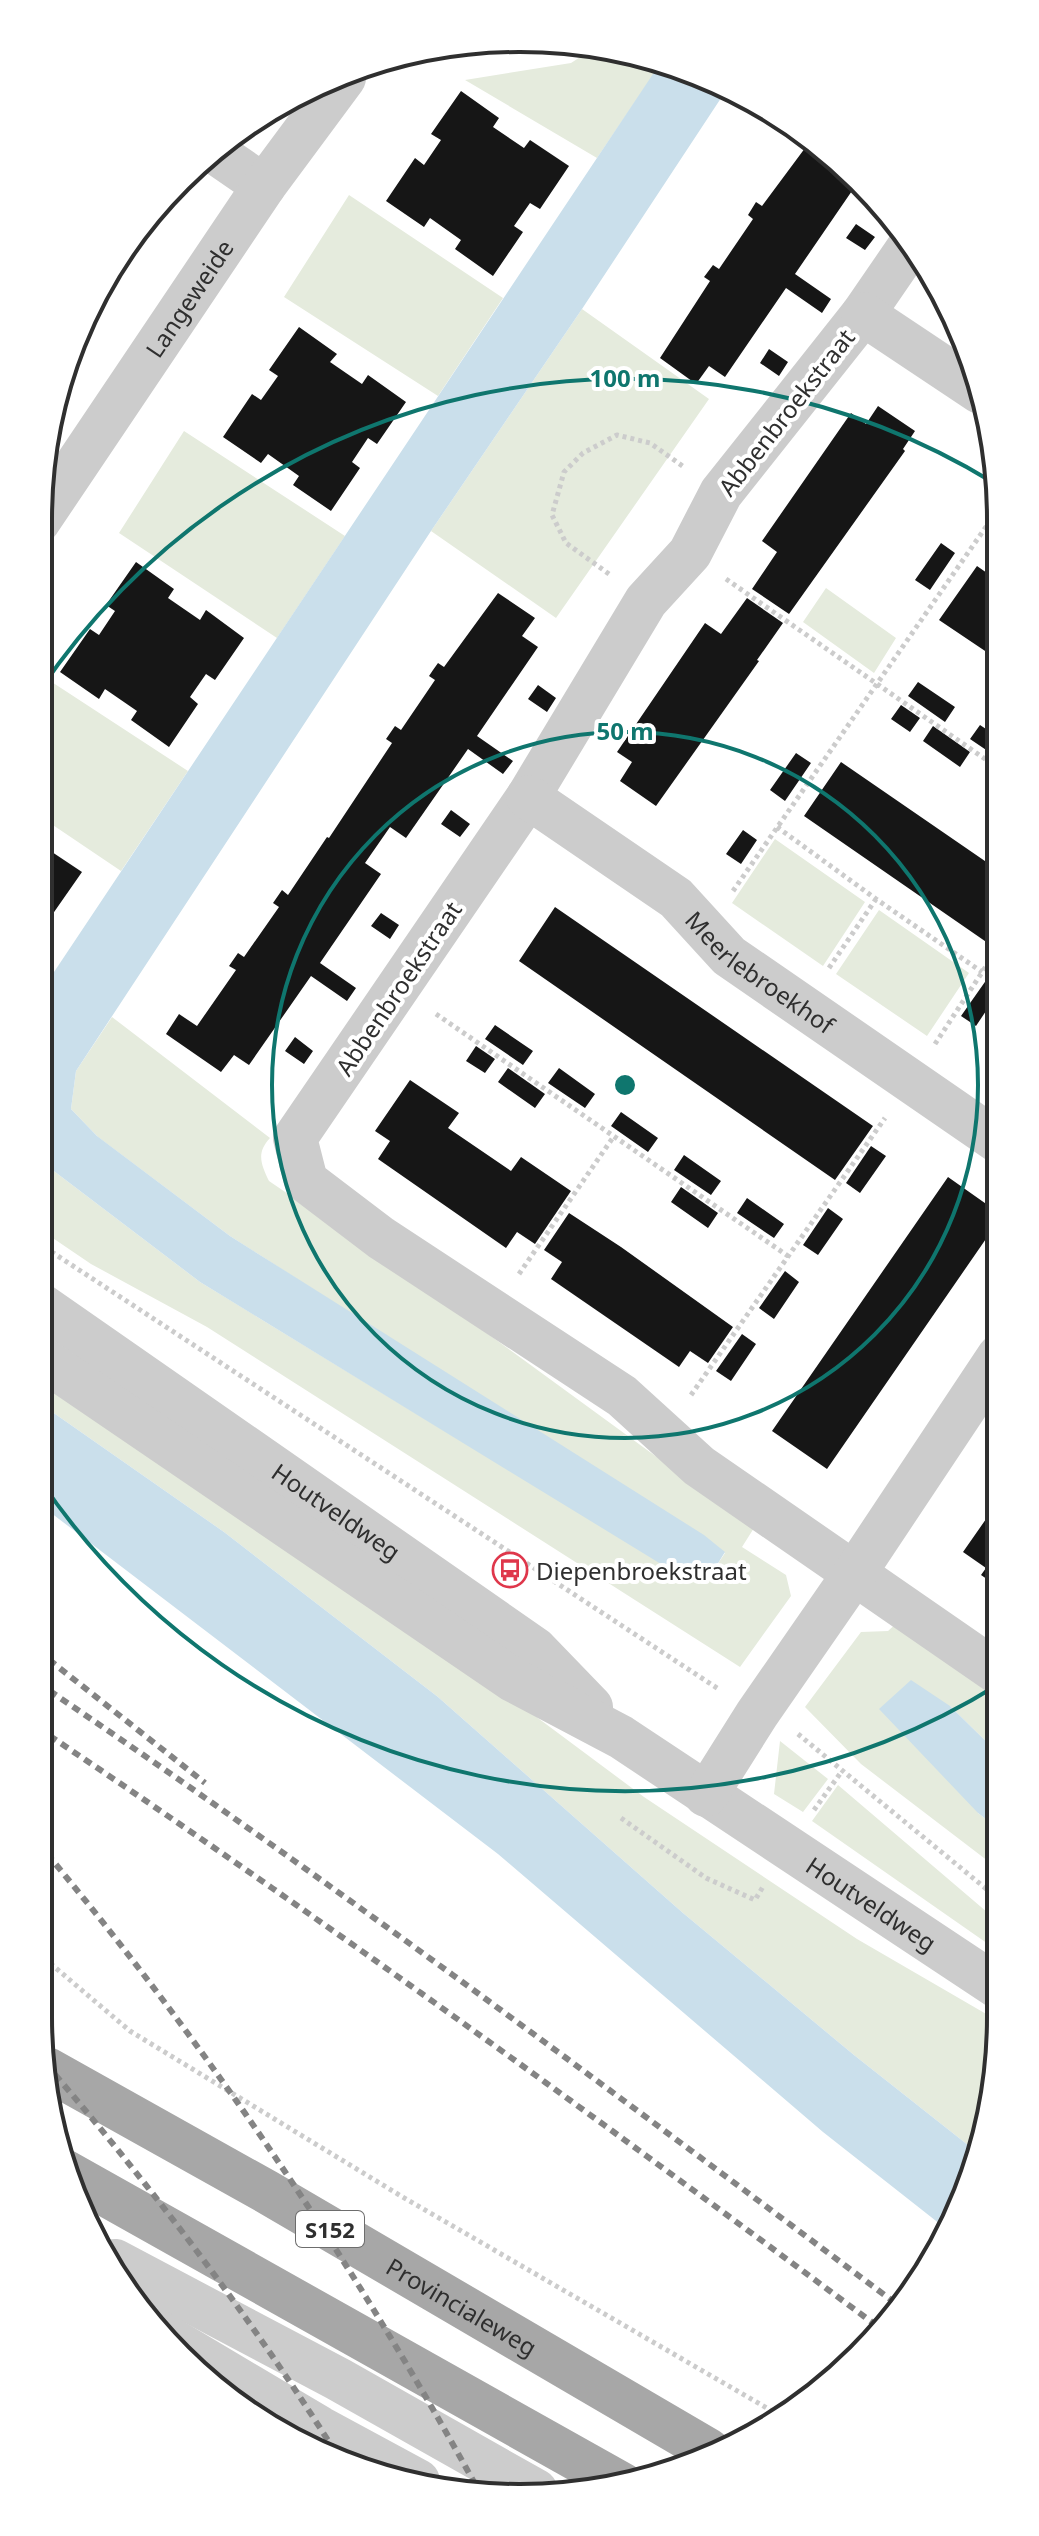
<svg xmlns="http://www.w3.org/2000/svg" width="1039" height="2536" viewBox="0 0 1039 2536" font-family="'Noto Sans',sans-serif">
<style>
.green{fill:#e5ebdd}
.water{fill:#cadfeb}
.building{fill:#161616}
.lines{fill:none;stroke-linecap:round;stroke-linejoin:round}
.path{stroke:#ccc;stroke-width:5;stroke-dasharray:4 4;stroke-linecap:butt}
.minor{stroke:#ccc;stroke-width:44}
.major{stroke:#a7a7a7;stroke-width:44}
.rail{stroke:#848484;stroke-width:6;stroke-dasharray:8 6;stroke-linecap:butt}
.ring{fill:none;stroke:#0f766e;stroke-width:4}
.labels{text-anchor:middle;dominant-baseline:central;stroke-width:8;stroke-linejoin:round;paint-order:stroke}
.shield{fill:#fff;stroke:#6d6d6d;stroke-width:2}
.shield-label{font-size:22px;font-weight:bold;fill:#2f2f2f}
.street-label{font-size:24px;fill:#2f2f2f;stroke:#fff}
.poi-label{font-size:24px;fill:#2f2f2f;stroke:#fff;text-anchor:start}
.rim{fill:none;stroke:#2f2f2f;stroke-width:4}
.centre{fill:#0f766e;stroke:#fff;stroke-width:4}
.ring-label{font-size:24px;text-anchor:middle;font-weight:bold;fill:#0f766e;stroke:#fff;stroke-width:8;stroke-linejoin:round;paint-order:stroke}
</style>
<rect width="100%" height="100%" fill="#fff"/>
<path class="green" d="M 588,52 L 662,62 L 597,158 L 465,80 L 571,63 Z
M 349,195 L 503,298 L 438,396 L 284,297 Z
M 582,309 L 709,399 L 556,618 L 431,531 Z
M 184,431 L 345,536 L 277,638 L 119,533 Z
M 826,588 L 896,638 L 874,673 L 803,622 Z
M 38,673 L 188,771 L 121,871 L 38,815 Z
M 775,839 L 865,902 L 823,966 L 732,903 Z
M 879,910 L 969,973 L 927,1036 L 836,974 Z
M 112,1017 L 270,1138 C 256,1153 261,1164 269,1181 L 410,1277 L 754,1528 L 742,1547 L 786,1575 L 791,1596 L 740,1667 L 207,1327 L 91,1264 L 38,1228 L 38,1159 L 200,1282 L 535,1486 L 707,1580 L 725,1553 L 230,1236 L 98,1137 L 71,1109 L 76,1071 Z
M 38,1371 L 515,1701 L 644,1797 L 857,1939 L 1000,2022 L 978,2153 L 854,2055 L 683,1913 L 438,1697 L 224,1532 L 38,1402 Z
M 900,1620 L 1000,1693 L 1000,1755 L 950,1706 L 978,1813 L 1000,1830 L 1001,1871 L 861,1764 L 805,1707 L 861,1632 L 888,1631 Z
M 780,1741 L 828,1779 L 803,1812 L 774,1794 Z
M 838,1785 L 1001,1924 L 1001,1953 L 812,1821 Z"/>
<path class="water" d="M 661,62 L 674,63 L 727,89 L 582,309 L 431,531 L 76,1071 L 71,1109 L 97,1136 L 230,1236 L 704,1535 L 725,1552 L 707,1581 L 694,1581 L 674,1572 L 200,1282 L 38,1159 L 38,996 Z
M 38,1402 L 224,1532 L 438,1697 L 683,1913 L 854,2055 L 978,2153 L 976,2171 L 945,2228 L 823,2132 L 498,1854 L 38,1503 Z
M 911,1680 L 950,1706 L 1000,1755 L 1000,1830 L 978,1813 L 879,1709 Z"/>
<path class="building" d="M 461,91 L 499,118 L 493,127 L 524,148 L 530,140 L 569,166 L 540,209 L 530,203 L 514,226 L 523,232 L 493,276 L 455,249 L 461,240 L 430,218 L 424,227 L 386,201 L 415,158 L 424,165 L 441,140 L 431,134 Z
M 811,140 L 844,170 L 841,175 L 856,185 L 795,274 L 831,299 L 822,313 L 786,288 L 725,377 L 709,366 L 696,384 L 660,358 L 710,281 L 704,277 L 713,265 L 719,269 L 753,219 L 748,215 L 756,202 L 762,206 Z
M 856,224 L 875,237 L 865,250 L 846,238 Z
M 299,327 L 337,354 L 330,362 L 362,384 L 368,375 L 406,402 L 377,444 L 368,438 L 352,462 L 360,468 L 331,511 L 293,485 L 299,476 L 268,454 L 261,463 L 223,437 L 252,394 L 261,400 L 278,376 L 269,370 Z
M 769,349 L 788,362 L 779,376 L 760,363 Z
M 878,406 L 915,431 L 903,449 L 905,451 L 789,614 L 752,589 L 777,552 L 762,541 L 851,413 L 866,424 Z
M 941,543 L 955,553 L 930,590 L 915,580 Z
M 136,562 L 174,589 L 168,598 L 200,620 L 206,610 L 244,638 L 215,680 L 206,674 L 190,697 L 198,704 L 169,747 L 131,720 L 137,711 L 105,689 L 99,699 L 60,672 L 90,629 L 99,635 L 115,611 L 106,605 Z
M 977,566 L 997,580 L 997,659 L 939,620 Z
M 498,593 L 535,618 L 522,636 L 538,647 L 477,736 L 513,761 L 503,774 L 468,749 L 406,838 L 390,827 L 365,863 L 381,874 L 320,963 L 356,988 L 347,1001 L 311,976 L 249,1065 L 234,1055 L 221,1072 L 166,1034 L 179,1014 L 197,1026 L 236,970 L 229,966 L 238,953 L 244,957 L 279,907 L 273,903 L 282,890 L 288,895 L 327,837 L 329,838 L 392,743 L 386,739 L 395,726 L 401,730 L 435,680 L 429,676 L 433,670 L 438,663 L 444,667 Z
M 747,598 L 783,623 L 757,660 L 759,661 L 656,806 L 620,781 L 632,762 L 617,752 L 705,623 L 721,634 Z
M 918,682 L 955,707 L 945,722 L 908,696 Z
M 538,685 L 556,698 L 547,712 L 528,699 Z
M 901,705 L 920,718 L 910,732 L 891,719 Z
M 980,725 L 998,737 L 998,758 L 970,739 Z
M 933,726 L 970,752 L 960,767 L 923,741 Z
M 796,753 L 811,763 L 785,801 L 770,790 Z
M 841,762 L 998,870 L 998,944 L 995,948 L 804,816 Z
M 451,810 L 470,824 L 460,837 L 441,824 Z
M 743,830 L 757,840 L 741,864 L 726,854 Z
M 43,846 L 82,872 L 52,915 L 44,909 L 38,918 L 38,854 Z
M 555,907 L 873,1126 L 835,1180 L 519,961 Z
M 381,913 L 399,925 L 390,939 L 371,926 Z
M 987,979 L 998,986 L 998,993 L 976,1026 L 961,1016 Z
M 495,1025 L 533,1051 L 523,1065 L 485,1039 Z
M 295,1037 L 313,1051 L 304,1064 L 285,1051 Z
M 476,1046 L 495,1059 L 485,1073 L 466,1061 Z
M 508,1068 L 545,1094 L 535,1108 L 498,1082 Z
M 559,1068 L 595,1094 L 585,1108 L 548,1083 Z
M 410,1080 L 459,1113 L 448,1128 L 511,1171 L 521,1157 L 571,1191 L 535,1244 L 517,1232 L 506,1248 L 378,1159 L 390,1141 L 375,1131 Z
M 621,1112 L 658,1138 L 648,1152 L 611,1126 Z
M 871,1146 L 886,1156 L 860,1193 L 846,1183 Z
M 684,1155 L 721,1181 L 711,1195 L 674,1170 Z
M 948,1177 L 999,1213 L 999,1220 L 827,1469 L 772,1431 Z
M 681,1187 L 718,1213 L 708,1228 L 671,1202 Z
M 747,1198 L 784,1224 L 774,1238 L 737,1213 Z
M 828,1208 L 843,1219 L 818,1255 L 803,1245 Z
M 569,1213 L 621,1247 L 733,1327 L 708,1363 L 690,1351 L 679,1367 L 551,1279 L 562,1262 L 544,1250 Z
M 785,1271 L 799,1282 L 774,1319 L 759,1308 Z
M 742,1334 L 756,1344 L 731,1381 L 716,1371 Z
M 1000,1499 L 1000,1588 L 981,1575 L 986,1568 L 963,1552 Z"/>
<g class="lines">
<path class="path" d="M 609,574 L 566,543 L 552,515 L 564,472 L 583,453 L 617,435 L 650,443 L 684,467
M 726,579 L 998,768
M 777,827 L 876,899 L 982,972
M 733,891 L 997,511
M 829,968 L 876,899
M 436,1014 L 788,1256
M 935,1044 L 998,948
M 38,1243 L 720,1690
M 519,1274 L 614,1136
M 691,1395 L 885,1118
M 798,1734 L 1001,1901
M 814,1810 L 842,1771
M 621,1818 L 706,1878 L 755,1900 L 764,1885
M 38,1953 L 130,2031 L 401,2196 L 784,2418"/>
<g class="minor">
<path d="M 219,155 L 264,186"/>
<path d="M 909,247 L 863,314 L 721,493 L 690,553 L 646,601 L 528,797 L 295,1138 L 306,1181 L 381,1238 L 622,1396 L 699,1466 L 1000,1674"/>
<path d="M 863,314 L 980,392"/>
<path id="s1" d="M 38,522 L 264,186 L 344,78"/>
<path id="s2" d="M 528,797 L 676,898 L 729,956 L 999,1142"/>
<path id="s3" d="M 38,1303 L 535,1649 L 591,1707"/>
<path id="s4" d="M 38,1356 L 513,1680 L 621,1737 L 1001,1989"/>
<path d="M 706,1795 L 757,1714 L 854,1574 L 999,1356"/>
<path d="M 115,2261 L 338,2379 L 536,2491"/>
<path d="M 155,2330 L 320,2428 L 418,2481"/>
</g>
<g class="major">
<path id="s5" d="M 47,2069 L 267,2192 L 708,2450"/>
<path d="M 64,2171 L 623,2485"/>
</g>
<path class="rail" d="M 38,1651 L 205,1783
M 38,1683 C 333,1882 617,2095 902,2308
M 38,1728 C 325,1920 604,2123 881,2329
M 38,1843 C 207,2044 354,2263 480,2493
M 46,2064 C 151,2186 250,2316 336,2453"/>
</g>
<g class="ring">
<circle cx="625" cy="1085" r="353"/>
<path d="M999 1684A706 706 0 0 1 40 1480M40 690A706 706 0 0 1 994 483"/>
</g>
<defs>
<g id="bus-ring" transform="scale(1.8)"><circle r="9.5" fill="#fff" stroke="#df374b" stroke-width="1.5"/><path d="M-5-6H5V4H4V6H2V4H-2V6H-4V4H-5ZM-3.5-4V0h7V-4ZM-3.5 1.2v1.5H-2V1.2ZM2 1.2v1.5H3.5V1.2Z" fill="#df374b"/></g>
</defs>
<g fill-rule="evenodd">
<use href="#bus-ring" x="510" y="1570"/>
</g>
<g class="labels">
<rect class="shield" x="296" y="2211" width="68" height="36" rx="6"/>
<g class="shield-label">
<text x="330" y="2229">S152</text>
</g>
<g class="street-label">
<text stroke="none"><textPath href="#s1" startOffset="270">Langeweide</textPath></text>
<text transform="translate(786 412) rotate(-52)">Abbenbroekstraat</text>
<text stroke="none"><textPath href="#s2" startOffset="292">Meerlebroekhof</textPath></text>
<text transform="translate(398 988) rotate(-56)">Abbenbroekstraat</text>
<text stroke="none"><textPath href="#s3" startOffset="364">Houtveldweg</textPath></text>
<text stroke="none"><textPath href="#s4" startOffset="998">Houtveldweg</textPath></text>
<text stroke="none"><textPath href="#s5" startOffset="478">Provincialeweg</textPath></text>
</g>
<g class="poi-label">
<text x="536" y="1570">Diepenbroekstraat</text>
</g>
</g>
<path d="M0 0H1039V2536H0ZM519 52H520A467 467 0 0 1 987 519V2017A467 467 0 0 1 520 2484H519A467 467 0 0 1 52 2017V519A467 467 0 0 1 519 52Z" fill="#fff" fill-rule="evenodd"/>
<path class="rim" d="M519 52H520A467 467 0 0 1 987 519V2017A467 467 0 0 1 520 2484H519A467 467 0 0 1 52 2017V519A467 467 0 0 1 519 52Z"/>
<circle cx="625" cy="1085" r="12" class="centre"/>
<g class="ring-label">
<text x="625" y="387">100 m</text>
<text x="625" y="740">50 m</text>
</g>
</svg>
